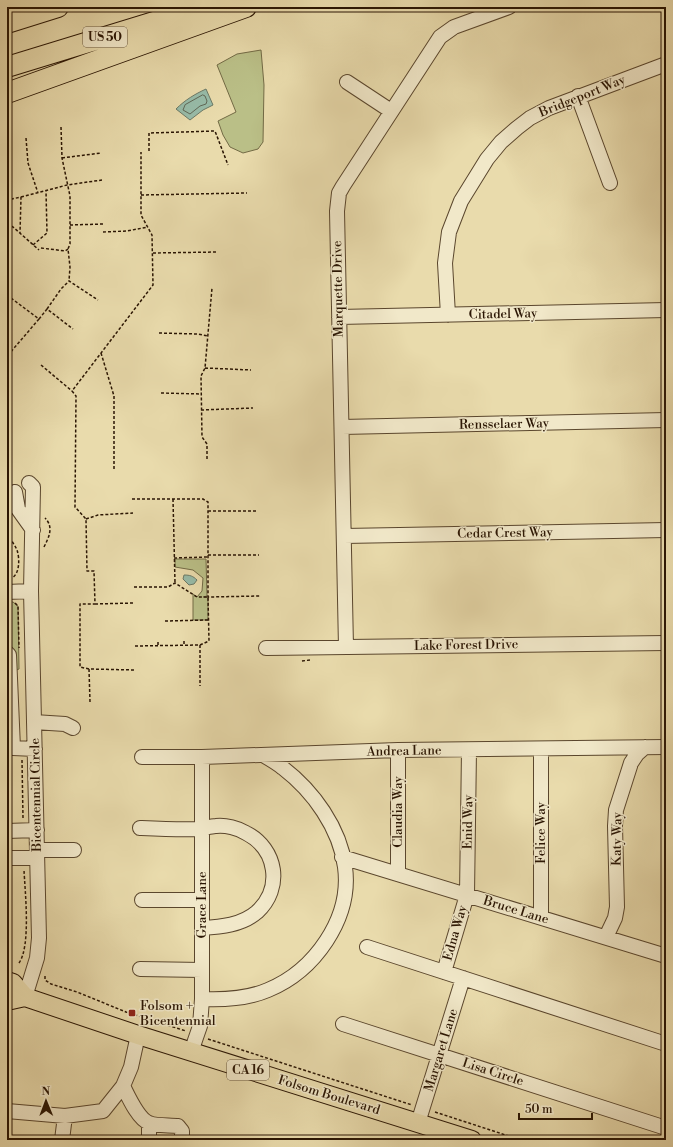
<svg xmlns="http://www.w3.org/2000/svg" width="673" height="1147" viewBox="0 0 673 1147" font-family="'Libre Bodoni',serif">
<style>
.green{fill:#babf87;stroke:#726a45}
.water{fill:#97bba8;stroke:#6b7966}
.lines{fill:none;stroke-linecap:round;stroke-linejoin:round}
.shore{stroke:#606856;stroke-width:1}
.minor-casing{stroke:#5a462d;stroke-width:16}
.major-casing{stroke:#2a1503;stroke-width:20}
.highway-casing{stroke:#2a1503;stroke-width:22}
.path{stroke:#2a1503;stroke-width:1.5;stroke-dasharray:3 2;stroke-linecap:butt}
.minor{stroke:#f1e8c9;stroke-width:14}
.major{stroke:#e9dbac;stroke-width:18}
.highway{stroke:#e9dbac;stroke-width:20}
.poi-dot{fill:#8f2418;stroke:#f1e8c9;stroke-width:1.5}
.labels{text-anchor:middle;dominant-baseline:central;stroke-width:3;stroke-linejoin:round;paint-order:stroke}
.shield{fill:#f1e8c9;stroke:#66543e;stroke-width:1}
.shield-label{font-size:12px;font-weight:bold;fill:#2a1503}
.street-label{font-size:13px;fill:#2a1503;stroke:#f1e8c9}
.poi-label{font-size:13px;fill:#2a1503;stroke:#f1e8c9;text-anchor:start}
</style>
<rect width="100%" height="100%" fill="#e9dbac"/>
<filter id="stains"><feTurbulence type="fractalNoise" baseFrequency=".005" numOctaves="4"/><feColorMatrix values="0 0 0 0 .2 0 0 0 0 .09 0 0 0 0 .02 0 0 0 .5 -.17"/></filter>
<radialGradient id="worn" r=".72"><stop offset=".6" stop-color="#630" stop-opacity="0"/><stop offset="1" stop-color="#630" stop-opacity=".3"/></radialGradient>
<path class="green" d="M 261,50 L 264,85 L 263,142 L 258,149 L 243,153 L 230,147 L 223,135 L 218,121 L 236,112 L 217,65 L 237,54 Z
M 175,559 L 206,559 L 207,596 L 203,597 L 208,597 L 208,620 L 193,620 L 193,594 L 197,597 L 202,591 L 203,578 L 193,570 L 175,567 Z
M 7,602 L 13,602 L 18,606 L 19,669 L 7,674 L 7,692 Z"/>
<path class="water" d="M 206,89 L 213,105 L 203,110 L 190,120 L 176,109 C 185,100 195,94 206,89 Z
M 184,575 C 190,575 193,576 197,580 L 194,584 L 189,585 L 183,579 Z"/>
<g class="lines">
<path class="shore" d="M 203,95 L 205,96 L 207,101 L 206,104 L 200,106 L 190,114 L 183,110 L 185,105 Z"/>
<g class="minor-casing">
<path id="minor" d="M 347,82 L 391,111
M 578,96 L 610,183
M 448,315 L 445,263 L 449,232 L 461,201 L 487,159 L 501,142 L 517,128 L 530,118 L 549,108 L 666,64
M 339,317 L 666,310
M 342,427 L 666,420
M 15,492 L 18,509 L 33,530
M 344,536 L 666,530
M 7,592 L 31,591
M 346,647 L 337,211 L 339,193 L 343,186 L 440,37 L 454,27 L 509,7
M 266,648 L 666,643
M 7,653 L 9,655 L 13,748 L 35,749
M 34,722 L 65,724 L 73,728
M 541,749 L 541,917
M 398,750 L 398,874
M 142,757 L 202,757 L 398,750 L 666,747
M 140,828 C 161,829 181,830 201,829 C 206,828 211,826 216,826 C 226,825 238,828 246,833 C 277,849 283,888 257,912 C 242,925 221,927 202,928
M 7,831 L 37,830
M 37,850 L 74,850
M 342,857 L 666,956
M 7,858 L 37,858
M 142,900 L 202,900
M 606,937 L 615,918 L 617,907 L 615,826 L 616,810 L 631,763 L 637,754 L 645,747
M 367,947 L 666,1044
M 140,969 L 202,970
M 444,972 L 467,895 L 469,750
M 25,997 L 37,958 L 39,938 L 31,591 L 33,487 L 29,483
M 202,999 C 224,1000 247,999 268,990 C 314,971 352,919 345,867 C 340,828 313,791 283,768 C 277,763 270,759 263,755
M 343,1024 L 666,1128
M 191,1052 L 200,1026 L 202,999 L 202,757
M 123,1086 C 128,1096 138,1119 149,1123 C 156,1126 170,1125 178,1126 L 182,1131 L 182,1140
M 7,1111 L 65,1116 L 103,1111 L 123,1086 L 131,1067 L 138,1035
M 418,1123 L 463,978
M 62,1140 L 65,1116
M 149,1140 L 149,1123"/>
</g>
<g class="major-casing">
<path id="major" d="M 7,981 L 13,983 L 25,997 L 138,1035 L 472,1140
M 7,1001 L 25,997"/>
</g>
<g class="highway-casing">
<path id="highway" d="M 7,23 L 58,7
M 7,67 L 203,7
M 7,93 L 246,7"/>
</g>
<path class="path" d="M 61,127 L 62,158 L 70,196 L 70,244 L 68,249 L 70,267 L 69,281
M 26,138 L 28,163 L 38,193
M 149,151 L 149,133 L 215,131 L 228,165
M 62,158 L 101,153
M 141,195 L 247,193
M 21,197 L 67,185 L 102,180
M 7,199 L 7,200 L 21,197 L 20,233
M 7,224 L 13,227 L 39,250
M 70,225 L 103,224
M 103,232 L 127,231 L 148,227
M 33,245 L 47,233 L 46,191
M 41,248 L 65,251 L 68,249
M 153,253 L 217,252
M 7,295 L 39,319 L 9,354
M 47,309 L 61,289 L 69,281 L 98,300
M 39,319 L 47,309 L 73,329
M 159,333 L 198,334 L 208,336
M 101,353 L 114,396 L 114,469
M 41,365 L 72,391
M 205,368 L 251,370
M 161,393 L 201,394
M 201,410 L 253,408
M 207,459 L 207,444 L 202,437 L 201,376 L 205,368 L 212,288
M 132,499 L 203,499 L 208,502 L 208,597 L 260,596
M 173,499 L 175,583
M 208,511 L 257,511
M 86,519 L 98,515 L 133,513
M 44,547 C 49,537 54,527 45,518
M 208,555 L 259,555
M 174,558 L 208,557
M 9,579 C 20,577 20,559 17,550 C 15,545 11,541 10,536 C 9,530 10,526 12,521
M 134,587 L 168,587 L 175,583 L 197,597 L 208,597 L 209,641 L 200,645 L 135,646
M 15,603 L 18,606 L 19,648
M 95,604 L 134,603
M 165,621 L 208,620
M 184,641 L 184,646
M 158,642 L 158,646
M 200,645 L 200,686
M 302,661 L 310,660
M 89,669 L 80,667 L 80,604 L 95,604 L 94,571 L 87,571 L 86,519 L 75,507 L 76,396 L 72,391 L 153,285 L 152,235 L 141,215 L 141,152
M 90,702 L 89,669 L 135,670
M 22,760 L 23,818
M 19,963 C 31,946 25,892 24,870
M 45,976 L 45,980 L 51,984 L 77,992 L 126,1012 L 186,1031
M 208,1039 L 412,1105
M 435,1112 L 521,1140"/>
<use href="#minor" class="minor"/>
<use href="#major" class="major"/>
<use href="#highway" class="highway"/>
</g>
<rect class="poi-dot" x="128" y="1009" width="8" height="8" rx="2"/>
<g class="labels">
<g class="shield">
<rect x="83" y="27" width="44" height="20" rx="3"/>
<rect x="227" y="1060" width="42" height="20" rx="3"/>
</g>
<g class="shield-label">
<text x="105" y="37">US 50</text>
<text x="248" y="1070">CA 16</text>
</g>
<g class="street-label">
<text transform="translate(582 96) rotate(-22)">Bridgeport Way</text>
<text transform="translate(338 289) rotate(-91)">Marquette Drive</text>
<text transform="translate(503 314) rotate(-1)">Citadel Way</text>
<text transform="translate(504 424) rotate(-1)">Rensselaer Way</text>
<text transform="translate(505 533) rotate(-1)">Cedar Crest Way</text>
<text transform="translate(466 645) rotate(-1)">Lake Forest Drive</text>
<text transform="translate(404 751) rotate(-1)">Andrea Lane</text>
<text transform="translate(36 795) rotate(-91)">Bicentennial Circle</text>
<text transform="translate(398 812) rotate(-90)">Claudia Way</text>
<text transform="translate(468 822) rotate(-89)">Enid Way</text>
<text transform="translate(541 833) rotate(-90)">Felice Way</text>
<text transform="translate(617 839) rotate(-89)">Katy Way</text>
<text transform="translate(202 905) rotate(-90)">Grace Lane</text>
<text transform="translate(516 910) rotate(17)">Bruce Lane</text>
<text transform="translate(455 933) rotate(-74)">Edna Way</text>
<text transform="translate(441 1050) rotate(-73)">Margaret Lane</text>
<text transform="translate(493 1072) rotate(18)">Lisa Circle</text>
<text transform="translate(329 1095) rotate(17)">Folsom Boulevard</text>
</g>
<g class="poi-label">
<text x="140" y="1006">Folsom +<tspan x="140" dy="15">Bicentennial</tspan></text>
</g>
</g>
<rect width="673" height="1147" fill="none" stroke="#e9dbac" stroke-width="24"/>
<rect x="8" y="8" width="657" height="1131" fill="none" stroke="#2a1503" stroke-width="2"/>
<rect x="12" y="12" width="649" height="1123" fill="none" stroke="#2a1503"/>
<g transform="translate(46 1101) rotate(359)" stroke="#f1e8c9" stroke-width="3" paint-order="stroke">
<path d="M0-3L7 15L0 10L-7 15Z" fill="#2a1503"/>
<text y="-6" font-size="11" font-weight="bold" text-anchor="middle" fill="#2a1503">N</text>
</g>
<path d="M519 1113v6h73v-6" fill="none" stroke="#2a1503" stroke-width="2"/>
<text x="525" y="1113" font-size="12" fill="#2a1503" stroke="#f1e8c9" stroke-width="3" paint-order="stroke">50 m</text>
<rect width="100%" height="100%" filter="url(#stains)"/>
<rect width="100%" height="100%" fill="url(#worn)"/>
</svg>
